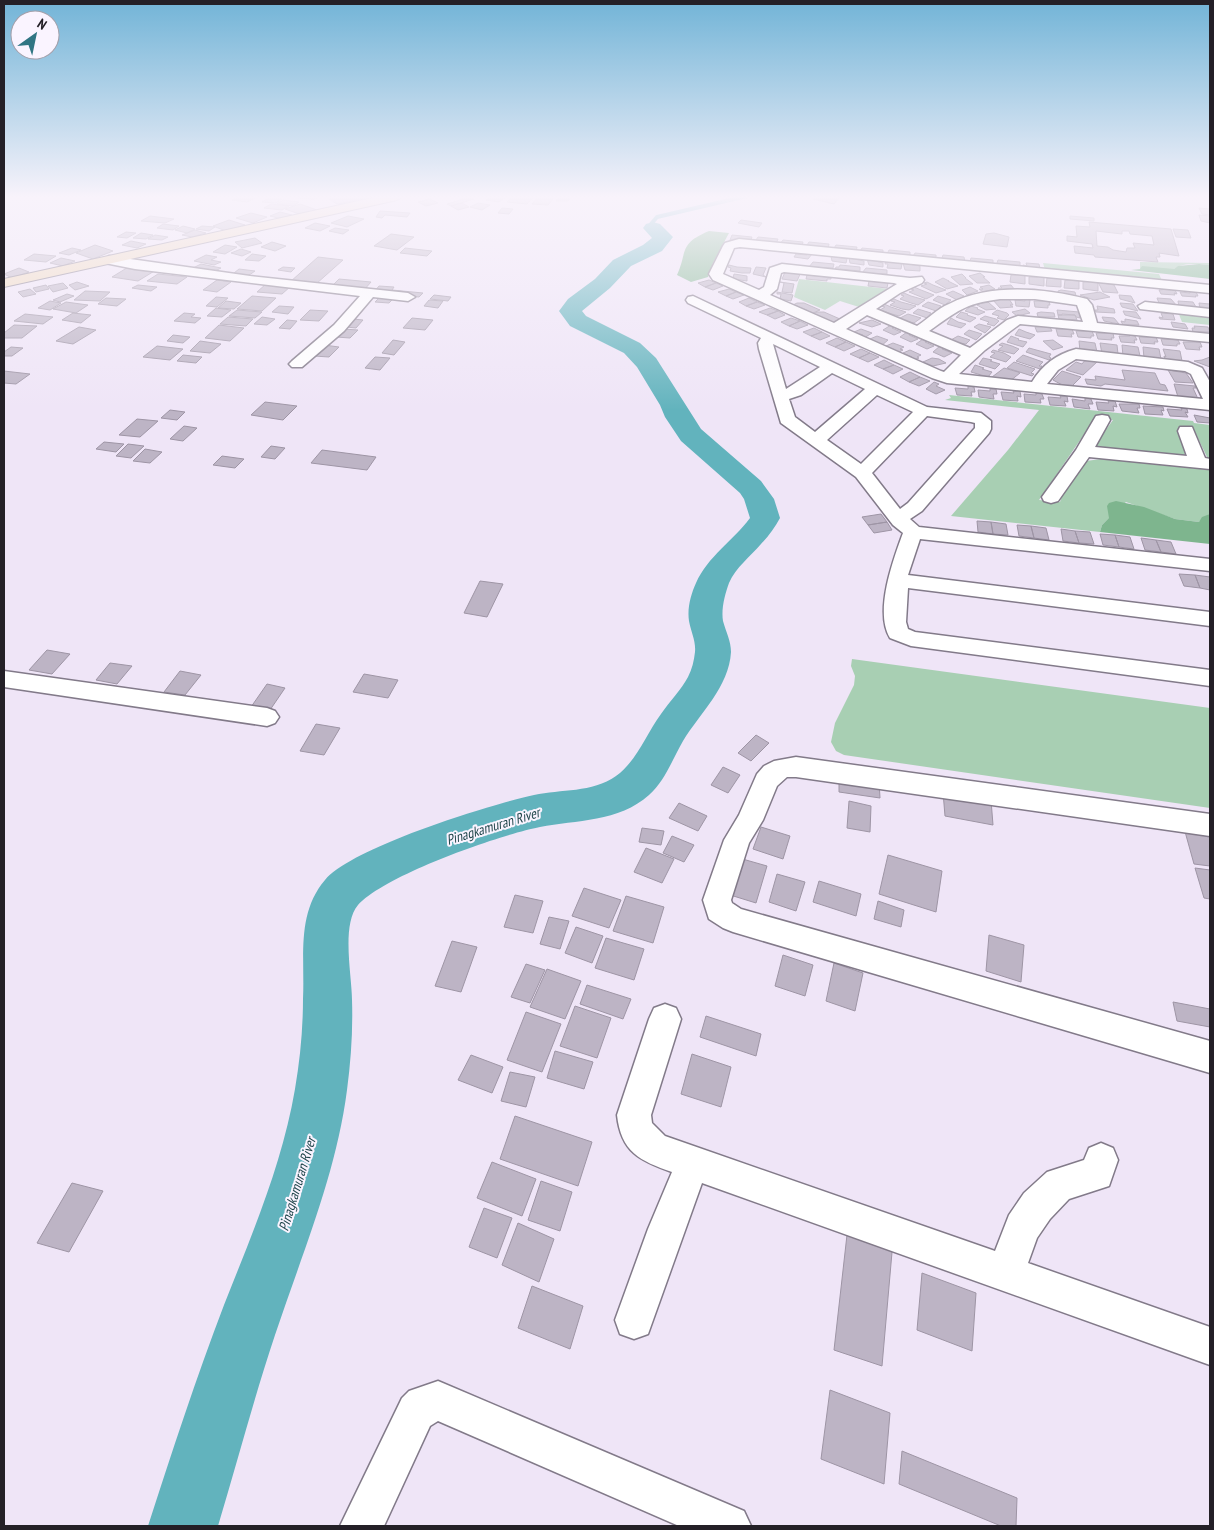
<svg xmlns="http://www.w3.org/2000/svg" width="1214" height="1530" viewBox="0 0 1214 1530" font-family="'PT Sans Narrow',sans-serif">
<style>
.green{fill:#a8cfb3}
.forest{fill:#7eb58e}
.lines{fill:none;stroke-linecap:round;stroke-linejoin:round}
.stream{stroke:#62b3bd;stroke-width:4}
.river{fill:#62b3bd;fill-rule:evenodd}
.building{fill:#bdb4c5;stroke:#9e95a5;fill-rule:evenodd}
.street-casing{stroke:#827a89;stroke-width:3}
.secondary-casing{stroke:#827a89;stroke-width:2}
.street{fill:#fff;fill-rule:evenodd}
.secondary{fill:#f0d9bc;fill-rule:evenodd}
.labels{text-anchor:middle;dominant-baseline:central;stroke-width:4;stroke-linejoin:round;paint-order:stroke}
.water-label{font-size:14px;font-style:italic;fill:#1f454a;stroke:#faf4ff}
</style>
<rect width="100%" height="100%" fill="#efe5f7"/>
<path class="green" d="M 1140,262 L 1210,263 L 1210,265 C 1200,264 1183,262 1174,269 L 1140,269 Z
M 1043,263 L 1159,274 L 1163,283 L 1045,270 Z
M 799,279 L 889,289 L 859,307 L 840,301 L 825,310 L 794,297 Z
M 1178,312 L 1210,315 L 1210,325 L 1182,322 Z
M 949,395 L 1193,421 L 1194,423 L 1210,425 L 1210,460 L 1207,457 L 1195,432 L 1180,429 L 1178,430 L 1185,453 L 1184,455 L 1180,457 L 1096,448 L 1094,446 L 1113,420 L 1096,417 L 1039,500 L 1060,502 L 1063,493 L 1086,461 L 1101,459 L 1210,470 L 1210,514 L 1199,522 L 1175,519 L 1126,502 L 1102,525 L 1100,532 L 951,516 L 1008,450 L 1039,410 L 945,400 L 951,398 Z
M 852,659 L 1210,708 L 1210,808 L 844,755 L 836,751 L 831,742 L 835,723 L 854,685 L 855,676 L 851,666 Z"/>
<path class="forest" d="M 709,231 L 729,233 L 713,263 L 708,277 L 691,282 L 677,275 C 688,251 678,244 709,231 Z
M 1199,264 L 1210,265 L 1210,279 L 1131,270 L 1140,269 L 1142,266 L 1174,269 L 1178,266 Z
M 1116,501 L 1144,507 L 1175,519 L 1199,522 L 1202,517 L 1210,514 L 1210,544 L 1100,532 L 1102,525 L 1109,518 L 1107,506 L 1109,503 Z"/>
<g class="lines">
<path class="stream" d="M 653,228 L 651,224 L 657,217 L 747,196"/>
<path class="river" d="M 653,222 L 660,224 L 673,237 L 662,251 L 631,266 L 610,288 L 582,311 L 586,316 L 640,343 L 656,358 L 701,429 L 761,481 L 774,499 L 780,518 C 775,527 769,536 761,544 C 750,557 736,567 729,583 C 725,594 721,609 723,621 C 726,632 731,641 731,652 C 729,687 700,713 683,741 C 672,760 665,781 649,795 C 619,822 576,820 540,827 C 499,835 385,875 358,905 C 341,925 352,976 352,1000 C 353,1030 351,1060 347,1090 C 336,1175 302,1254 275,1335 C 254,1398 237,1463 218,1526 L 148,1526 C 172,1452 196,1378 224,1305 C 252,1234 282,1165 295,1089 C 300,1060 303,1029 303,999 C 305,958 296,914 325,880 C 353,847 489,805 534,795 C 561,789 592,793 616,776 C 637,761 646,734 661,714 C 670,701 681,690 688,677 C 692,669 694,661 695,652 C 696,641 691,632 689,621 C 687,608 691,594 696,583 C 708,556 733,541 750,518 L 744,499 L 740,493 L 681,441 L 665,417 L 660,405 L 637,367 L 624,353 L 570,326 L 559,311 L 568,299 L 595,279 L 613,260 L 643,245 L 652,238 L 643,228 L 646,224 Z"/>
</g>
<path class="building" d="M 240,196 L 249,196 L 257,197 L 247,202 L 232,200 Z
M 281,196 L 321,196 L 313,199 Z
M 344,196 L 359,196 L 363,199 L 337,204 L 329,199 Z
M 492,196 L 507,196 L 499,202 L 486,200 Z
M 513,196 L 533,197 L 527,204 L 507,202 Z
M 559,196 L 571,196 L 568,201 L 556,201 Z
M 816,196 L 841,196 L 834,204 L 813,199 Z
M 470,197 L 474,199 L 451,206 L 447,204 Z
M 269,198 L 282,199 L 276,203 L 262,202 Z
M 537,198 L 553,199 L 548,205 L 532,204 Z
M 430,199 L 438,203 L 426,206 L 418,202 Z
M 283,200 L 299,202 L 293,206 L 277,204 Z
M 462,203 L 469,207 L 458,210 L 451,206 Z
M 478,203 L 490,205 L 482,210 L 470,207 Z
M 271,204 L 289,206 L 282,210 L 264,208 Z
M 300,204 L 317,210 L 302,215 L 285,209 Z
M 502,208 L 513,209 L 509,214 L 498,213 Z
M 1199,208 L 1210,209 L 1210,215 L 1202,214 Z
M 380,211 L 410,213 L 407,217 L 385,215 L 382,218 L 376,217 Z
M 280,212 L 292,215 L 282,219 L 270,216 Z
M 251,213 L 267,217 L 253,223 L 236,218 Z
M 1199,215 L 1210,216 L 1210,223 L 1201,221 Z
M 150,216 L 174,219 L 165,223 L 141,221 Z
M 348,216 L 364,219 L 347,227 L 331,223 Z
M 1070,216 L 1094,218 L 1094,221 L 1070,219 Z
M 229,220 L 245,225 L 226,231 L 213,226 Z
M 741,220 L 762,223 L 759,227 L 738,223 Z
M 1089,222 L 1171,229 L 1179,256 L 1159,253 L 1160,257 L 1156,257 L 1158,262 L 1095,257 L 1094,255 L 1075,253 L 1074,246 L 1093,248 L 1092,244 L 1067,241 L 1067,236 L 1077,237 L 1076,226 L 1090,227 ZM 1096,231 L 1122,234 L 1122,231 L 1129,231 L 1130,234 L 1152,236 L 1154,245 L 1133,243 L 1135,248 L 1127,248 L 1126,252 L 1113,250 L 1108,247 L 1097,246 Z
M 315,223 L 330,226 L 320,231 L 305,228 Z
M 163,224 L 179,226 L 173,230 L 157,228 Z
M 183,226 L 195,229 L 187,233 L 175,230 Z
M 202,226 L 215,227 L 209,231 L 196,229 Z
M 335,228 L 349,230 L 343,234 L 329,231 Z
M 1173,229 L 1188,230 L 1191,238 L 1176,237 Z
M 195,230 L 206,233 L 192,237 L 182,235 Z
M 126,232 L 136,233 L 127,238 L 117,237 Z
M 141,233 L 153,235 L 146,239 L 133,238 Z
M 994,233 L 1009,237 L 1007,247 L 983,244 L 986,234 Z
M 391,234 L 414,237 L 397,250 L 374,246 Z
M 155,235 L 168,237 L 162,240 L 148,239 Z
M 732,235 L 752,237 L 750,242 L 730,240 Z
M 758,237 L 778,239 L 776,244 L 754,243 Z
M 255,238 L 262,243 L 242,248 L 235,242 Z
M 783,240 L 803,242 L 802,246 L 779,245 Z
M 131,241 L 146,244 L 137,248 L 122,245 Z
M 272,242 L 286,246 L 275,251 L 261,247 Z
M 809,242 L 829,244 L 828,249 L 805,248 Z
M 95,245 L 113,251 L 93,259 L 76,253 Z
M 225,245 L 237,247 L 225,254 L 213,252 Z
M 836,245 L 857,247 L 856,252 L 833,250 Z
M 72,248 L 81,250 L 69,255 L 59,253 Z
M 405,248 L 432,251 L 427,256 L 400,253 Z
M 862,248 L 883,250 L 883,255 L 859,253 Z
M 241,249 L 251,252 L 242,256 L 231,253 Z
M 889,250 L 910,252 L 910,257 L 886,256 Z
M 808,253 L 812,254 L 808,259 L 794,257 L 796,254 L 807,255 Z
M 915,253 L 936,255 L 936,260 L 912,258 Z
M 34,254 L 56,256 L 46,262 L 24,260 Z
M 252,254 L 266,256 L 259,261 L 245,260 Z
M 206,255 L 217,257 L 211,260 L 221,262 L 214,265 L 194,261 Z
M 943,255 L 964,257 L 965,262 L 941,261 Z
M 831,256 L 847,259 L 846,263 L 832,261 Z
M 318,257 L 343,260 L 316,284 L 290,282 Z
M 61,258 L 75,261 L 63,266 L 50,263 Z
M 849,258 L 864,261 L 864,265 L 850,263 Z
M 971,258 L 993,260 L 993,265 L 969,264 Z
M 867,259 L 883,263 L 883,267 L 869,265 Z
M 998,260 L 1020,262 L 1020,267 L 996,266 Z
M 886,261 L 902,264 L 901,269 L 887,268 L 888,264 L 885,264 Z
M 813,262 L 834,264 L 833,268 L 809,267 Z
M 903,263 L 920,266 L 920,271 L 905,270 Z
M 1026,263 L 1039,264 L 1040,269 L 1023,268 L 1023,265 L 1027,266 Z
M 201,264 L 221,268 L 211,273 L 191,269 Z
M 729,265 L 737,267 L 751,268 L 750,273 L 742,273 L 730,271 L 731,268 L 728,267 Z
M 840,265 L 860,267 L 860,271 L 840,269 L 839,271 L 835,270 L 836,267 L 839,267 Z
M 130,266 L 156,270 L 138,281 L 112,277 Z
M 283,267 L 295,268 L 291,272 L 278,270 Z
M 756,267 L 766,268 L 763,275 L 766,277 L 753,274 Z
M 19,268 L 29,272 L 12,278 L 4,274 Z
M 866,268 L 887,270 L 887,274 L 862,273 Z
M 239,269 L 255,271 L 245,278 L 229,277 Z
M 785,272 L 801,272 L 797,281 L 782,279 Z
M 980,273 L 985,277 L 983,277 L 990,283 L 977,283 L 969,276 Z
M 158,274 L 187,277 L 177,284 L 147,281 Z
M 734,274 L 747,276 L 747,281 L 734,279 L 733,278 Z
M 962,274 L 966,278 L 965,278 L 973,284 L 960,285 L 951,277 Z
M 1020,274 L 1025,275 L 1025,284 L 1010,282 L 1011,275 Z
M 807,275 L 827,277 L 828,275 L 831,276 L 831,279 L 827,279 L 827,281 L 806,279 Z
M 1038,276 L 1044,277 L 1044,286 L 1029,284 L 1029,277 L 1038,277 Z
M 943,278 L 949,281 L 948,281 L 958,286 L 947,289 L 935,282 Z
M 1047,278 L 1061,278 L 1061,287 L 1046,286 Z
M 339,279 L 371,282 L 364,290 L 331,287 Z
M 217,280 L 231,282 L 217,292 L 203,290 Z
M 709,280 L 716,283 L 705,287 L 698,283 Z
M 1065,280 L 1079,280 L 1079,289 L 1064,288 Z
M 869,281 L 888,283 L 887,288 L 868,286 Z
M 1092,281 L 1098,282 L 1098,291 L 1083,289 L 1083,282 Z
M 77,282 L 89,286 L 75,290 L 69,285 Z
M 780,282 L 794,284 L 792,293 L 782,292 L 784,283 Z
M 927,282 L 933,285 L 946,290 L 936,293 L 921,286 L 927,284 L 924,283 Z
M 1098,282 L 1114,285 L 1118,293 L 1103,292 Z
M 63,283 L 68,288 L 53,292 L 48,286 Z
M 716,283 L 723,286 L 713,290 L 705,287 Z
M 266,284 L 291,286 L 282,294 L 257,292 Z
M 46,285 L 49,289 L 36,292 L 33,288 Z
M 138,285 L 157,287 L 151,291 L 132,288 Z
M 989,285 L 995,289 L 983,292 L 979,289 L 983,289 L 980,287 Z
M 1011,285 L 1015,290 L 1000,291 L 998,288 L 1002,288 L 1000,286 Z
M 379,286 L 394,287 L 392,290 L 423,293 L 419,297 L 373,293 Z
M 914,287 L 921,290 L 934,295 L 926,299 L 909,292 L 914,290 L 911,289 Z
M 970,287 L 978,291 L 967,295 L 962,290 Z
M 30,289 L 36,294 L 23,297 L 18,292 Z
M 729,289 L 736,292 L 726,296 L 718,292 Z
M 1169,289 L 1175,290 L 1177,294 L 1174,293 L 1175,295 L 1161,294 L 1159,290 Z
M 1061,290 L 1075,292 L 1076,296 L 1058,295 L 1058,291 Z
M 85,291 L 110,292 L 100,301 L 74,300 Z
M 953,291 L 964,296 L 957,300 L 946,294 Z
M 1190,291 L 1196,292 L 1198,296 L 1195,296 L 1196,297 L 1182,296 L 1180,292 L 1190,293 Z
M 736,292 L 744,295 L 733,299 L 726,296 Z
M 777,292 L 793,295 L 791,301 L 780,299 L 781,294 L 777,294 Z
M 1100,292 L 1110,297 L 1094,300 L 1080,295 Z
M 904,293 L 911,296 L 925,300 L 918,305 L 911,303 L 900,299 L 904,296 L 901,295 Z
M 67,294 L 74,296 L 60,302 L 53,300 Z
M 434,295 L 451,297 L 448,301 L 430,299 Z
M 1119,295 L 1131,296 L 1135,303 L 1120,299 Z
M 252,296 L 276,298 L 262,311 L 237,309 Z
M 938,296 L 951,300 L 945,305 L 933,300 Z
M 216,297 L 228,298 L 217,307 L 206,306 Z
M 380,297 L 393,299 L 389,303 L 375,302 Z
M 106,298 L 126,299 L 117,306 L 98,304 Z
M 749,298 L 757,302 L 746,306 L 739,302 Z
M 1157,298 L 1171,299 L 1177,306 L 1159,303 Z
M 894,299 L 901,302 L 916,306 L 909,310 L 902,309 L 890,305 L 895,302 L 891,301 Z
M 1009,299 L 1013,305 L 1010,305 L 1013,307 L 1000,308 L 993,300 Z
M 1025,299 L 1030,300 L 1029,307 L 1016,306 L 1015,300 L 1025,301 Z
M 429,300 L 443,301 L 438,308 L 424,306 Z
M 50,301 L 61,303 L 50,310 L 38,308 Z
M 226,301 L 241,303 L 234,309 L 218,308 Z
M 1034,301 L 1049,301 L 1050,305 L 1048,305 L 1048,308 L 1035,307 Z
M 1178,301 L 1193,302 L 1196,307 L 1179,307 Z
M 66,302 L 88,305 L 76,313 L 53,309 Z
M 757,302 L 765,305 L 754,309 L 746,306 Z
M 928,302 L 941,306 L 936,311 L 922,306 Z
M 984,302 L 988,302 L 996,309 L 986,310 L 977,305 Z
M 797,303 L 804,303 L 820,310 L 813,313 L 797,306 L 791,306 Z
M 1120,303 L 1133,304 L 1138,311 L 1122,307 Z
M 1199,303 L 1210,304 L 1210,309 L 1200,309 Z
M 884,304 L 891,307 L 906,312 L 899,316 L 892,314 L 880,310 L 885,307 L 881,306 Z
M 279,306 L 294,307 L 288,314 L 272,312 Z
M 971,306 L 978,308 L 977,309 L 985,312 L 978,315 L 965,311 Z
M 1097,306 L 1114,309 L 1115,313 L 1096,312 L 1095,310 L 1098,310 Z
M 216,308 L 231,310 L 222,317 L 207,316 Z
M 770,308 L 778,311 L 767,315 L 759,312 Z
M 918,309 L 931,313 L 927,318 L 913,313 Z
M 1025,309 L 1030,313 L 1017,316 L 1012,312 Z
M 237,310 L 262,312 L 255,318 L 229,316 Z
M 310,310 L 328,311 L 319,321 L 300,320 Z
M 997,310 L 1007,313 L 1009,315 L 1004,320 L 997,318 L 999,316 L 992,314 Z
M 1057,310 L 1079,312 L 1080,318 L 1076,317 L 1075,315 L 1058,315 Z
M 778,311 L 785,315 L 775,319 L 767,315 Z
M 1123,311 L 1136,312 L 1141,319 L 1125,315 Z
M 817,312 L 824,312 L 840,319 L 833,322 L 817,315 L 811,315 Z
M 961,312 L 968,314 L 967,315 L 976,318 L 970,322 L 956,317 Z
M 1041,312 L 1054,313 L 1055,317 L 1038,317 L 1037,313 Z
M 73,313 L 91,315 L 81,323 L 62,320 Z
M 184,313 L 195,314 L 191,317 L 201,318 L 195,323 L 174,321 Z
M 1161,313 L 1173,314 L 1175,320 L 1160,319 L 1159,317 L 1163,318 Z
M 25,314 L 53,317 L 43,324 L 14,321 Z
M 908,314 L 921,318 L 914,323 L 898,319 Z
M 1062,314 L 1075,315 L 1077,320 L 1059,319 L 1058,315 L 1062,315 Z
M 985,316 L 996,319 L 999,321 L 994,326 L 987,324 L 989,322 L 980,319 Z
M 228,317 L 253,319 L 246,326 L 220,324 Z
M 262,317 L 275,319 L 267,325 L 254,324 Z
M 1102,317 L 1114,318 L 1119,324 L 1104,321 Z
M 412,318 L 433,320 L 425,330 L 403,328 Z
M 791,318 L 800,321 L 789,326 L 781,322 Z
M 951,318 L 958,322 L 966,324 L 961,328 L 947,324 Z
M 353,319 L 363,320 L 356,328 L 346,327 Z
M 1125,319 L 1137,321 L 1139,325 L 1123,325 L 1121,321 L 1125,322 Z
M 287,320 L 297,321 L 290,329 L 279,328 Z
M 872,320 L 881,324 L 872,327 L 859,323 Z
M 800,321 L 808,325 L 797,329 L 789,326 Z
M 1171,322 L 1185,324 L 1188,329 L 1173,327 Z
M 979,324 L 991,327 L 985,333 L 974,327 Z
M 14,325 L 37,326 L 22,338 L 4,338 L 4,333 Z
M 219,325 L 244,328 L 230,341 L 205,338 Z
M 891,325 L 895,327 L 892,328 L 901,332 L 894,335 L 883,330 Z
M 1045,326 L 1050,327 L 1052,331 L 1037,332 L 1035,327 Z
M 1194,326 L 1208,327 L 1210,332 L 1193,332 L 1192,328 L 1195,328 Z
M 79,327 L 96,330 L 73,344 L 56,341 Z
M 814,328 L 822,332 L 811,336 L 803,332 Z
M 343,329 L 358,330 L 350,338 L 336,337 Z
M 861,329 L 872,333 L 864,338 L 860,337 L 863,335 L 854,332 Z
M 1019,329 L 1026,332 L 1035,335 L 1030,339 L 1015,335 Z
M 1056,329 L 1072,329 L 1074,334 L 1071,334 L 1072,337 L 1058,336 Z
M 969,330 L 982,334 L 976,340 L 964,334 Z
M 1076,331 L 1092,331 L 1094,336 L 1091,336 L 1091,338 L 1078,337 Z
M 822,332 L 830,336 L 820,340 L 811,336 Z
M 907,332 L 911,334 L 909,335 L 918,339 L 911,342 L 900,337 Z
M 1096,333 L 1113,333 L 1114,338 L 1111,338 L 1112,340 L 1098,339 Z
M 173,335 L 190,337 L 183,343 L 167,341 Z
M 1129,335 L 1135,336 L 1137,340 L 1134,340 L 1135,343 L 1121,342 L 1119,336 L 1130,336 Z
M 877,336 L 888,340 L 881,346 L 877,344 L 879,343 L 870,339 Z
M 958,336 L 970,340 L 966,344 L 949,341 Z
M 1011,336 L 1019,339 L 1018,340 L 1027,342 L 1023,347 L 1007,342 Z
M 1139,337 L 1156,337 L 1158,342 L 1154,342 L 1155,344 L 1141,343 Z
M 837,338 L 846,342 L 835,347 L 826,343 Z
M 923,339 L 928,341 L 925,342 L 934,346 L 927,349 L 916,344 Z
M 1161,339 L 1178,340 L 1180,344 L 1177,344 L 1177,346 L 1163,345 Z
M 393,340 L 405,342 L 394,355 L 382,353 Z
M 1053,340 L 1063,347 L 1053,350 L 1043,341 Z
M 200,341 L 221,344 L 210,353 L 190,351 Z
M 1079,341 L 1095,343 L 1097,352 L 1080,351 Z
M 846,342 L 855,346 L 844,351 L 835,347 Z
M 1183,342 L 1200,342 L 1202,347 L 1199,347 L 1200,350 L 1186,349 Z
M 893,343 L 904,347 L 900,349 L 903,350 L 897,353 L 893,351 L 895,350 L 886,346 Z
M 1002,343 L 1012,346 L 1019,349 L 1014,354 L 998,350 L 1003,346 L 999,345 Z
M 1100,343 L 1117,345 L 1118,354 L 1102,354 Z
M 324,345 L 339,347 L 329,357 L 314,356 Z
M 1122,345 L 1138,347 L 1140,356 L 1123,356 Z
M 157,346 L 183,349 L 170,360 L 143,357 Z
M 940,346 L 944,348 L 942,349 L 952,353 L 944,357 L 933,352 Z
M 11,347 L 23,348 L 12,356 L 4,356 L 4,352 Z
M 1143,347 L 1159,349 L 1161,359 L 1144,358 Z
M 1029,348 L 1051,354 L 1049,357 L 1051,358 L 1049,360 L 1026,352 Z
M 861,349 L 870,353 L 859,358 L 850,354 Z
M 1163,349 L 1180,351 L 1182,361 L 1165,360 L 1164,356 L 1166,357 Z
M 910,350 L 921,355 L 917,357 L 919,358 L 914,360 L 909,358 L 912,357 L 903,353 Z
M 993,350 L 1004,353 L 1011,357 L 1006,362 L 990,357 L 995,353 L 991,352 Z
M 870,353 L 879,357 L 868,362 L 859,358 Z
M 183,355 L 202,357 L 196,363 L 177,361 Z
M 1023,355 L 1043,362 L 1039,366 L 1042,366 L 1040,369 L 1016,361 Z
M 375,357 L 390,358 L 380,370 L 365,368 Z
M 1210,357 L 1210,367 L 1194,361 L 1202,360 Z
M 932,358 L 939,359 L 946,363 L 933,366 L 923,362 Z
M 983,358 L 992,360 L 990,361 L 1000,364 L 995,369 L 979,364 Z
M 1086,359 L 1098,361 L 1083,375 L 1066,370 L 1076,362 L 1082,364 Z
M 884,360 L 894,365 L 883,369 L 874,365 Z
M 1014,362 L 1035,369 L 1031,373 L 1034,374 L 1032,376 L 1007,368 Z
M 894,365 L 903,369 L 893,374 L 883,369 Z
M 975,365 L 984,368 L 982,369 L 992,372 L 988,377 L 971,372 Z
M 1004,368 L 1018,372 L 1020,373 L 1010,381 L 992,377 Z
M 1122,370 L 1155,373 L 1160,384 L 1165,385 L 1168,391 L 1105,384 L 1101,386 L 1087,384 L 1085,379 L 1096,380 L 1095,376 L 1125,380 Z
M 1168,370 L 1186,373 L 1193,383 L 1175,382 Z
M 4,371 L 30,374 L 16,384 L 4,383 Z
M 1062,371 L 1081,377 L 1072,386 L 1064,386 L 1053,380 Z
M 910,372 L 920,377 L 909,382 L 900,377 Z
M 920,377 L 930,381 L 919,386 L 909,382 Z
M 934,382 L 939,384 L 936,386 L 945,390 L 936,394 L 926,389 Z
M 1174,384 L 1195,386 L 1196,388 L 1193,388 L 1198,399 L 1178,397 Z
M 968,386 L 974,387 L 975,392 L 971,392 L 972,396 L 957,395 L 955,388 L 968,389 Z
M 990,389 L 996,389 L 997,394 L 993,394 L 994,399 L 979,397 L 978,390 L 990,391 Z
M 1013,391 L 1020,391 L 1021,397 L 1017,396 L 1018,401 L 1003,400 L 1001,392 L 1014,393 Z
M 1036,393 L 1042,394 L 1044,399 L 1040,399 L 1041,403 L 1025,402 L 1024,394 L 1036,395 Z
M 1060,396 L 1067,396 L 1068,402 L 1064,401 L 1066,406 L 1050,405 L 1048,397 L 1061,398 Z
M 1085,398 L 1091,399 L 1093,404 L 1088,404 L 1090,409 L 1074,407 L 1072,399 L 1085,401 Z
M 1108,401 L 1115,401 L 1117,407 L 1113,406 L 1114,411 L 1098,410 L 1096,402 L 1109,403 Z
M 265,402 L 297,406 L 283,420 L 251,415 Z
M 1119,404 L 1139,404 L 1140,408 L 1137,408 L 1139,413 L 1122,411 Z
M 1143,406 L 1163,407 L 1164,411 L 1161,410 L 1163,415 L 1145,414 Z
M 1181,408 L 1187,409 L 1188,413 L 1185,412 L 1188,417 L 1170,416 L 1167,409 L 1182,410 Z
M 170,410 L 185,412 L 177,420 L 161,418 Z
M 1194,415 L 1210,418 L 1210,423 L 1197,422 Z
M 137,419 L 158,421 L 140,437 L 119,435 Z
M 184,426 L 197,428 L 183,441 L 170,439 Z
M 104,442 L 124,444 L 116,452 L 96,449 Z
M 128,444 L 144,446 L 131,458 L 116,456 Z
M 271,446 L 285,448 L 275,459 L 261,457 Z
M 145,449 L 162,452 L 150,463 L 133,461 Z
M 322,450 L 376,457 L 367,470 L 311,463 Z
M 222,456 L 244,459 L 235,468 L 213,465 Z
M 881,514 L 887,522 L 868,525 L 862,517 Z
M 977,521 L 991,522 L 993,534 L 978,532 Z
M 887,522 L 892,530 L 874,533 L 868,525 Z
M 991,522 L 1006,524 L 1008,535 L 993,534 Z
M 1017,525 L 1031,526 L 1034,538 L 1019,536 Z
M 1031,526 L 1046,528 L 1049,540 L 1034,538 Z
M 1061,529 L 1075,531 L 1079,543 L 1063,541 Z
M 1075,531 L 1090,532 L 1094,544 L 1079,543 Z
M 1100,534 L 1115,535 L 1119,547 L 1103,545 Z
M 1115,535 L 1130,537 L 1134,549 L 1119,547 Z
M 1141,538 L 1156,540 L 1161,552 L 1145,550 Z
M 1156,540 L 1171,542 L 1176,554 L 1161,552 Z
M 1179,574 L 1195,575 L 1200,588 L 1184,586 Z
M 1195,575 L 1210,577 L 1210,590 L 1200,588 Z
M 480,581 L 503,584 L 487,617 L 464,613 Z
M 47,650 L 70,654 L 52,674 L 29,670 Z
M 110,663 L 132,666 L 117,684 L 96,680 Z
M 180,671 L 201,675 L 185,695 L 164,692 Z
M 364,674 L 398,680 L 388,698 L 353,692 Z
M 267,684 L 285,688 L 270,710 L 251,707 Z
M 316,724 L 340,728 L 324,755 L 300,751 Z
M 756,735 L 769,743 L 751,761 L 738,753 Z
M 723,767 L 740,775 L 728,793 L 711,785 Z
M 839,775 L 879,781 L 880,798 L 839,792 Z
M 943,792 L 991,800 L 993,825 L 945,816 Z
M 849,801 L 871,806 L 870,832 L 847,828 Z
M 679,803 L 707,816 L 698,831 L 669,818 Z
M 761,827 L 790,836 L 783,859 L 753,849 Z
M 642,828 L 664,831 L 661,845 L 639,842 Z
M 1184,828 L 1210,832 L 1210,866 L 1194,864 Z
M 672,836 L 694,845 L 684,862 L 663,853 Z
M 646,848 L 674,859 L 662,883 L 634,872 Z
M 888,855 L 942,871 L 936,912 L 879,894 Z
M 739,858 L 767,866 L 756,903 L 727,894 Z
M 1195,868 L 1210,870 L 1210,899 L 1204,898 Z
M 777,874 L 805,882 L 796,911 L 769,902 Z
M 819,881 L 861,894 L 856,916 L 813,902 Z
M 584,888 L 621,900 L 609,928 L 572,916 Z
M 515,895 L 543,901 L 533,933 L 504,927 Z
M 626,896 L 664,907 L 653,943 L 613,931 Z
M 878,901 L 904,910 L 901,927 L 874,919 Z
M 549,917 L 569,921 L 560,949 L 540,944 Z
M 576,927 L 603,936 L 592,963 L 565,953 Z
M 989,935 L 1024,945 L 1021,982 L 986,971 Z
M 606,938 L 644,949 L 634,980 L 595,968 Z
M 452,941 L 477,947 L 461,992 L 435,986 Z
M 783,955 L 813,965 L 805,996 L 775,986 Z
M 834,963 L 863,973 L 855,1011 L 826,1001 Z
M 526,964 L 545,970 L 530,1003 L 511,997 Z
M 547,969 L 581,981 L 565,1019 L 530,1007 Z
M 587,985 L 631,999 L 623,1019 L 580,1004 Z
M 1173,1002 L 1210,1009 L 1210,1027 L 1177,1021 Z
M 575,1006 L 611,1018 L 597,1058 L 560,1046 Z
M 526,1012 L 561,1024 L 542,1072 L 507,1060 Z
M 706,1016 L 761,1034 L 756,1056 L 700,1037 Z
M 555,1051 L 593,1062 L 584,1089 L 547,1078 Z
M 692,1054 L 731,1067 L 721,1107 L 681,1094 Z
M 471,1055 L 503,1067 L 492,1093 L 458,1080 Z
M 510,1072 L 535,1077 L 526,1107 L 501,1101 Z
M 515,1116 L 592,1142 L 578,1186 L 500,1159 Z
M 492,1162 L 536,1179 L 522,1216 L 477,1198 Z
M 541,1181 L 572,1192 L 560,1231 L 528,1220 Z
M 72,1183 L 103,1191 L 69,1252 L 37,1243 Z
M 484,1208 L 512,1218 L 497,1258 L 469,1247 Z
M 518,1223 L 554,1239 L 539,1282 L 502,1265 Z
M 848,1226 L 893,1241 L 882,1366 L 834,1350 Z
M 922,1273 L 976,1293 L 972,1351 L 917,1330 Z
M 532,1286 L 583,1306 L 570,1349 L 518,1328 Z
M 830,1390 L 890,1413 L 884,1484 L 821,1459 Z
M 902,1451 L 1017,1498 L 1016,1526 L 1001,1526 L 899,1484 Z"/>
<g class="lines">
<g class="street-casing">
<path id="street" d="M 739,239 L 1210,285 L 1210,293 L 740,247 L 734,248 L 723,274 L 759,290 L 764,287 L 770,268 L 782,264 L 910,278 L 922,277 L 924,280 L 922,283 L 900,293 L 876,309 L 917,326 C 928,319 937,309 949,304 C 990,283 1044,288 1087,299 L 1092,305 L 1097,323 L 1210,334 L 1210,342 L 1020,324 L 985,350 L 959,374 L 1032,382 C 1042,365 1057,354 1076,349 L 1188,362 L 1202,368 L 1210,382 L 1210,410 L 947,383 L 932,378 L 713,280 L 709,274 L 723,246 L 725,243 ZM 784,272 L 894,283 L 897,284 L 834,323 L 770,295 L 777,289 L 781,273 ZM 1000,299 L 1035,299 L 1077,305 L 1083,322 L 1018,316 L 1007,320 L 970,348 L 929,331 C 958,311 963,304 1000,299 ZM 867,315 L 961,355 L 944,372 L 941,371 L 846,329 ZM 1076,359 L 1185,371 L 1191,374 L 1203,399 L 1047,384 L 1058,370 Z
M 109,256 L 250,276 L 408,293 L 415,297 L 408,301 L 373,297 L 344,331 L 302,367 L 292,367 L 289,364 L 292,361 L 334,325 L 360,296 L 135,269 L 105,263 L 103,260 Z
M 693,296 L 927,407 L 981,413 L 991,421 L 991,429 L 989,433 L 922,511 L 910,519 L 919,527 L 1210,559 L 1210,571 L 920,539 L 908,575 L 1210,612 L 1210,626 L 908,588 L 906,622 L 908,629 L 915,632 L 1210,670 L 1210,686 L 911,646 L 890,638 C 874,612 893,560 903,533 L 893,525 L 856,477 L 781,423 L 759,349 L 758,343 L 761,338 L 688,303 L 686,300 L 688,297 ZM 773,344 L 820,367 L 786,389 ZM 832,373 L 865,389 L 815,432 L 795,417 L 789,399 L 801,395 ZM 877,395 L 913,412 L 861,464 L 827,440 ZM 927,416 L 971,422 L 975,423 L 975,428 L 908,503 L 900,509 L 872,473 Z
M 1145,302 L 1210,309 L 1210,317 L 1140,309 L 1138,306 Z
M 1102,415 L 1108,416 L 1110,420 L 1095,447 L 1187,456 L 1178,431 L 1180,427 L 1192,427 L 1205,458 L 1210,459 L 1210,469 L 1089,457 L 1058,501 L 1051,503 L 1044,501 L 1042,497 L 1076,450 L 1096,416 Z
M 4,671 L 267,708 L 275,711 L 279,717 L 275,723 L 267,726 L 4,687 Z
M 796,757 L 1210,814 L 1210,836 L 796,777 L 787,777 L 777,786 L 763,820 L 749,843 L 731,900 L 732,903 L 741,909 L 1210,1041 L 1210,1073 L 733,932 L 723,928 L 709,919 L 703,900 L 724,840 L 739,815 L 757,774 L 764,766 L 774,761 Z
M 665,1004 L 676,1008 L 681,1019 L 651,1115 L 652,1123 L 665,1136 L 995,1251 L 1009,1215 L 1024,1193 L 1047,1172 L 1084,1160 L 1089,1148 L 1101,1143 L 1113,1148 L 1118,1160 L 1109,1186 L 1069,1199 L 1050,1219 L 1037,1238 L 1028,1263 L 1210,1327 L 1210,1365 L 702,1183 L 648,1334 L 634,1339 L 620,1334 L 615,1320 L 648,1229 L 672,1172 C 640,1161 621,1152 617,1115 L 649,1019 L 654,1008 Z
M 438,1381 L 744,1511 L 751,1526 L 679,1526 L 438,1421 L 430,1426 L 384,1526 L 340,1526 L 402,1398 L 409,1391 Z"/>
</g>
<g class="secondary-casing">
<path id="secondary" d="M 381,196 L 403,196 L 397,200 L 4,287 L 4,279 Z"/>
</g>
<use href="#street" class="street"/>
<use href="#secondary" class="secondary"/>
</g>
<linearGradient id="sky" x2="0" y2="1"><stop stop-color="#72b4d7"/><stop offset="0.48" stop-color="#f8f3fb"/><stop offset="1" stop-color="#f8f3fb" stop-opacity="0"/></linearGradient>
<rect width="1214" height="410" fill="url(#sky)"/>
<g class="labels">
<g class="water-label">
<text transform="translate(493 826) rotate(-17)">Pinagkamuran River</text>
<text transform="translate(297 1184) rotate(-73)">Pinagkamuran River</text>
</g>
</g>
<rect width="1214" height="1530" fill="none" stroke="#242027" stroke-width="10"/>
<g transform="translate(35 35) rotate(33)"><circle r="24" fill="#faf4ff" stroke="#a49fa9"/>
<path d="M0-4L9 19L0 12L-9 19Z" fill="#307583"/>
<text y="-8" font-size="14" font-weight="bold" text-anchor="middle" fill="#242027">N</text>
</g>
</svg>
